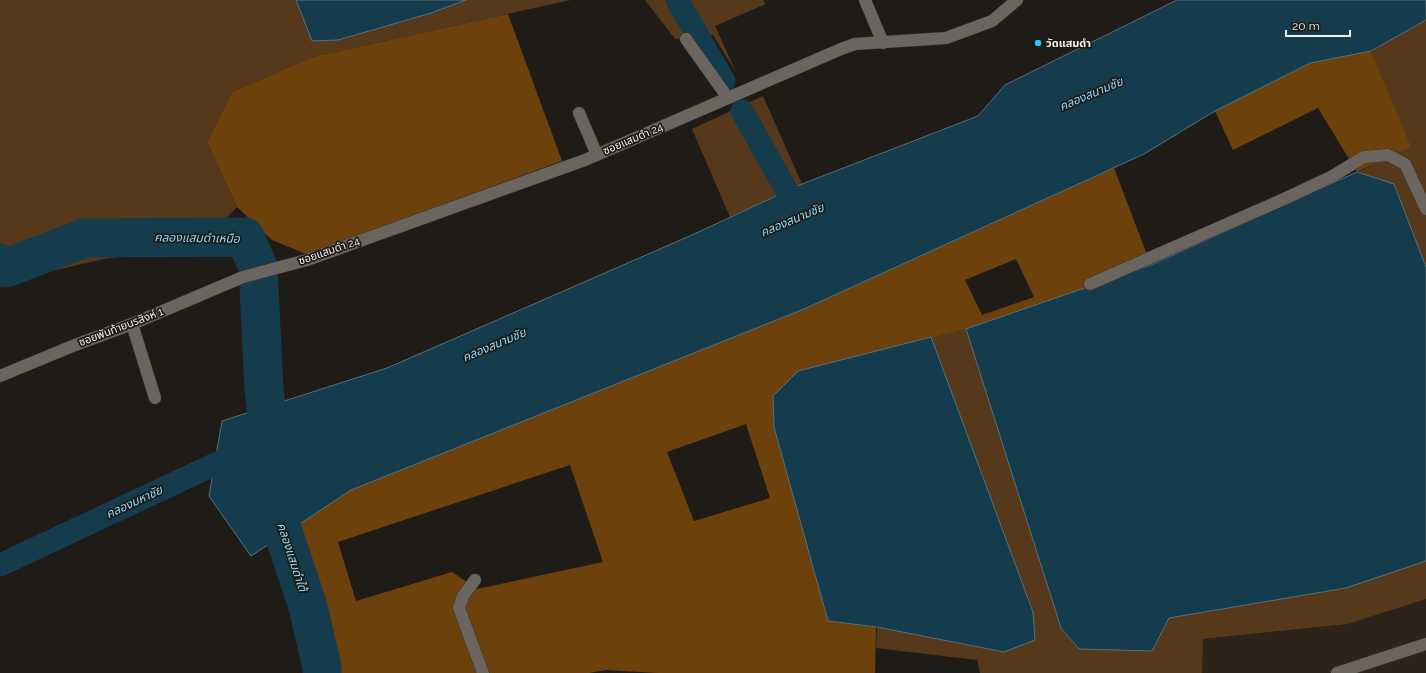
<svg xmlns="http://www.w3.org/2000/svg" width="1426" height="673" viewBox="0 0 1426 673" font-family="Raleway,'Noto Sans Thai',sans-serif">
<style>
.built{fill:#2c231a}
.green{fill:#56391b}
.forest{fill:#6c410b;fill-rule:evenodd}
.water{fill:#143c4c;stroke:#57727c}
.lines{fill:none;stroke-linecap:round;stroke-linejoin:round}
.canal{stroke:#143c4c;stroke-width:23}
.river{stroke:#143c4c;stroke-width:39}
.minor-casing{stroke:#383532;stroke-width:13}
.minor{stroke:#6b6560;stroke-width:12}
.poi-dot{fill:#23c9fe;stroke:#1f1b16;stroke-width:1.5}
.labels{text-anchor:middle;dominant-baseline:central;stroke-width:3.5;stroke-linejoin:round;paint-order:stroke}
.poi-label{font-size:11px;font-weight:bold;fill:#f2efec;stroke:#1f1b16;text-anchor:start}
.street-label{font-size:11px;fill:#f2efec;stroke:#1f1b16}
.water-label{font-size:12px;font-style:italic;fill:#89dbfe;stroke:#1f1b16}
</style>
<rect width="100%" height="100%" fill="#1f1b16"/>
<path class="built" d="M 1426,599 L 1426,673 L 1202,673 L 1203,639 L 1348,624 Z"/>
<path class="green" d="M 0,0 L 296,0 L 312,41 L 338,40 L 431,13 L 466,0 L 571,0 L 312,57 L 232,92 L 207,142 L 237,207 L 198,248 L 104,259 L 4,282 L 0,280 Z
M 645,0 L 763,0 L 766,4 L 715,26 L 737,74 L 713,35 L 675,39 Z
M 1426,20 L 1426,267 L 1394,184 L 1358,172 L 1410,147 L 1371,51 Z
M 763,96 L 802,184 L 730,217 L 692,129 Z
M 966,329 L 1061,628 L 1079,649 L 1168,618 L 1346,588 L 1426,561 L 1426,599 L 1348,624 L 1203,639 L 1202,673 L 980,673 L 977,660 L 876,648 L 877,627 L 1003,652 L 1033,611 L 931,337 Z"/>
<path class="forest" d="M 508,14 L 562,161 L 306,254 L 272,240 L 237,207 L 207,142 L 232,92 L 312,57 Z
M 1371,51 L 1411,147 L 1357,172 L 1318,108 L 1233,150 L 1215,111 L 1310,63 Z
M 1114,168 L 1151,265 L 966,329 L 798,371 L 773,396 L 774,427 L 828,621 L 876,627 L 875,673 L 658,673 L 606,670 L 589,673 L 333,673 L 330,620 L 296,526 L 351,490 L 804,309 ZM 1016,259 L 1034,297 L 982,315 L 965,280 ZM 746,424 L 770,498 L 694,521 L 667,452 ZM 570,465 L 603,562 L 477,589 L 452,572 L 356,601 L 338,542 Z"/>
<path class="water" d="M 296,0 L 466,0 L 431,13 L 338,40 L 312,41 Z
M 1177,0 L 1426,0 L 1426,20 L 1371,51 L 1310,63 L 1215,111 L 1144,154 L 804,309 L 351,490 L 251,556 L 209,496 L 222,421 L 387,368 L 692,235 L 802,184 L 978,116 L 1005,85 Z
M 1357,172 L 1394,184 L 1426,267 L 1426,561 L 1346,588 L 1169,618 L 1152,651 L 1079,649 L 1061,628 L 966,329 L 1151,265 Z
M 931,337 L 1033,612 L 1035,640 L 1004,652 L 877,627 L 828,621 L 774,427 L 773,396 L 798,371 Z"/>
<g class="lines">
<path class="canal" d="M 677,0 L 724,81
M 742,111 L 801,216
M 0,565 L 241,452"/>
<path class="river" d="M 0,263 L 6,268 L 85,238 L 245,237 L 258,267 L 264,389 L 280,523 L 308,607 L 322,667 L 322,673"/>
<g class="minor-casing">
<path id="minor" d="M 865,0 L 883,43
M 686,39 L 728,98
M 579,113 L 597,155
M 1090,284 L 1284,199 L 1331,177 L 1364,157 L 1388,155 L 1405,164 L 1426,209
M 132,324 L 155,398
M 0,376 L 75,345 L 132,324 L 243,277 L 307,260 L 585,160 L 841,49 L 855,44 L 946,38 L 992,21 L 1017,0
M 475,580 L 463,596 L 459,608 L 483,673
M 1337,673 L 1426,644"/>
</g>
<use href="#minor" class="minor"/>
</g>
<circle class="poi-dot" cx="1038" cy="43" r="4"/>
<g class="labels">
<g class="poi-label">
<text x="1046" y="43">วัดแสมดำ</text>
</g>
<g class="street-label">
<text transform="translate(633 139) rotate(-23)">ซอยแสมดำ 24</text>
<text transform="translate(329 251) rotate(-19)">ซอยแสมดำ 24</text>
<text transform="translate(121 327) rotate(-21)">ซอยพันท้ายนรสิงห์ 1</text>
</g>
<g class="water-label">
<text transform="translate(1091 94) rotate(-23)">คลองสนามชัย</text>
<text transform="translate(792 220) rotate(-23)">คลองสนามชัย</text>
<text transform="translate(197 238) rotate(1)">คลองแสมดำเหนือ</text>
<text transform="translate(494 345) rotate(-23)">คลองสนามชัย</text>
<text transform="translate(134 502) rotate(-25)">คลองมหาชัย</text>
<text transform="translate(292 557) rotate(72)">คลองแสมดำใต้</text>
</g>
</g>
<path d="M1286 30v6h64v-6" fill="none" stroke="#f2efec" stroke-width="2"/>
<text x="1292" y="30" font-size="12" fill="#f2efec" stroke="#1f1b16" stroke-width="3" paint-order="stroke">20 m</text>
</svg>
